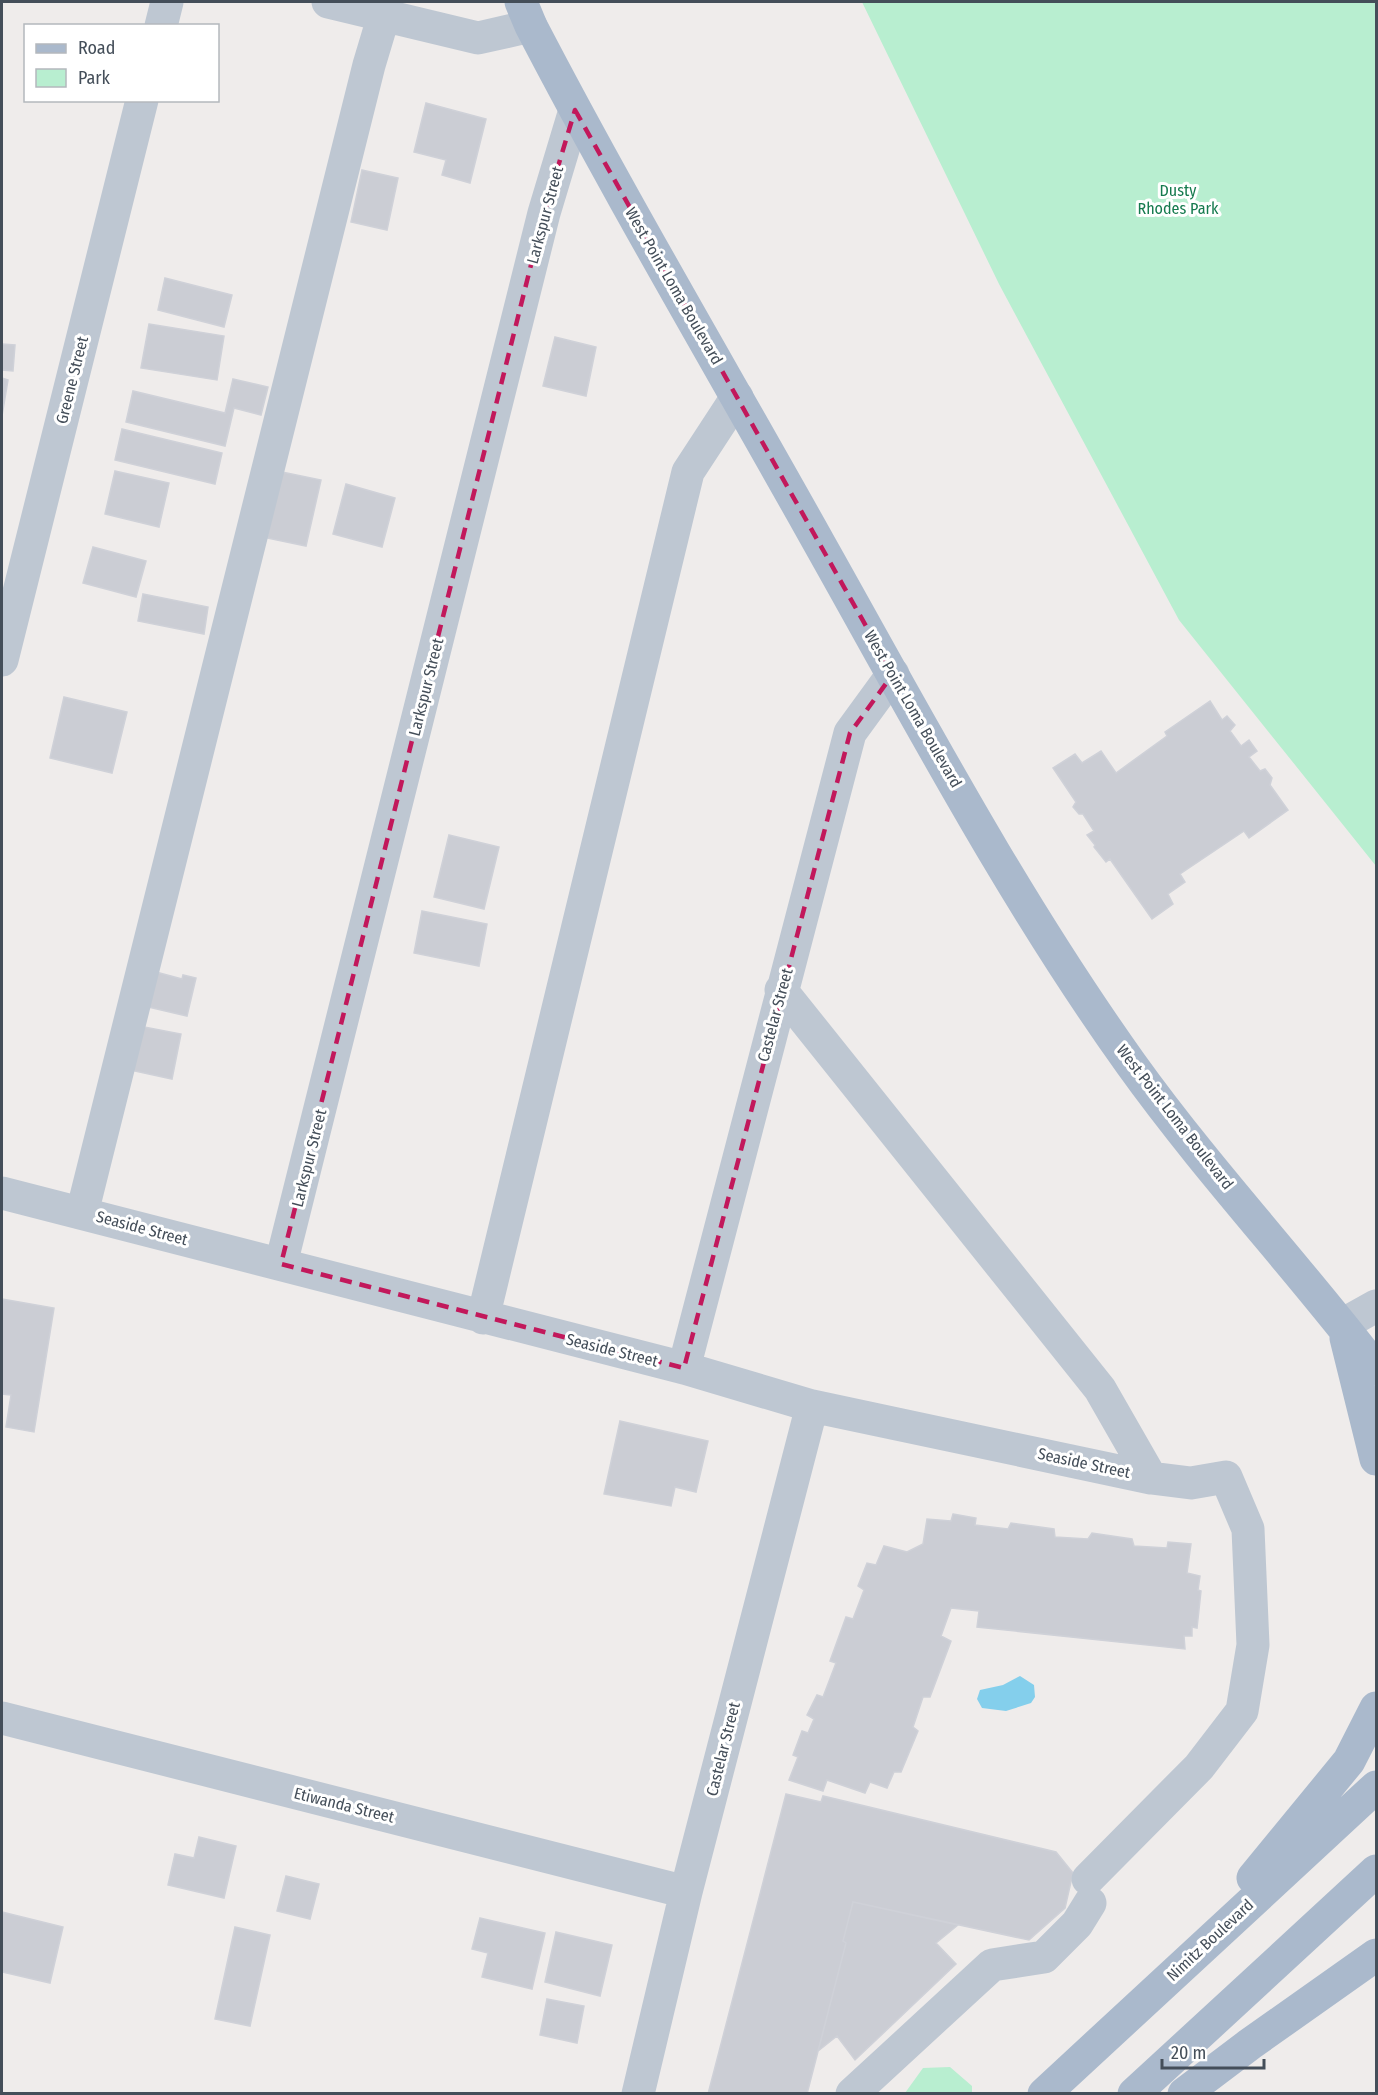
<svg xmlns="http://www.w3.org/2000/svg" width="1378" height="2095" viewBox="0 0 1378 2095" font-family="'Fira Sans Condensed',sans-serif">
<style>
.green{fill:#b8eed0}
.water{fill:#84cfec}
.building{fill:#cbcdd4;stroke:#cfd1d8;stroke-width:1.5}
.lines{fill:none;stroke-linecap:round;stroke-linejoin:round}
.minor{stroke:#bec7d2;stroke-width:33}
.major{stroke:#aab9cc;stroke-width:33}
.marked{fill:none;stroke:#c2185b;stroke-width:4.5;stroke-dasharray:12 8;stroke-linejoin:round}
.labels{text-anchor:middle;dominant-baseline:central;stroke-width:6;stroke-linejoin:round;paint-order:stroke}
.park-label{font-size:16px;fill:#157a4e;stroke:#fff}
.street-label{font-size:16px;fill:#444e59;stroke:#fff}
</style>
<rect width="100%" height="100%" fill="#efeceb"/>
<path class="green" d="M 862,2 L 1376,2 L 1376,866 L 1179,620 L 999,284 Z
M 950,2067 L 972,2086 L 972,2093 L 905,2093 L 923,2068 Z"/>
<path class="water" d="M 1020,1676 L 1034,1685 L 1035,1697 L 1031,1703 L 1006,1711 L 982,1708 L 977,1699 L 980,1690 L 1003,1685 Z"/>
<path class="building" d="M 426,103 L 486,119 L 470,183 L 442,175 L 446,160 L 414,152 Z
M 362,170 L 398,178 L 387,230 L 351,222 Z
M 165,278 L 232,295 L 224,327 L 158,310 Z
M 149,324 L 224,336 L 217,380 L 141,368 Z
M 555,337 L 596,347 L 586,396 L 543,386 Z
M 2,344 L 15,345 L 13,371 L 2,370 Z
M 2,378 L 8,380 L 2,416 Z
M 233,379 L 268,387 L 261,415 L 234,408 L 225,446 L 126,422 L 133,391 L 225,413 Z
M 122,429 L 222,453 L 215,484 L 115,460 Z
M 115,471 L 169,483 L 159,527 L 105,514 Z
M 282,472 L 321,480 L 306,546 L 267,538 Z
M 346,484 L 395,498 L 382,547 L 333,534 Z
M 93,547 L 146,561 L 136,597 L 83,583 Z
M 143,594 L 208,607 L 204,634 L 138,621 Z
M 64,697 L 127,712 L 112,773 L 50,758 Z
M 1210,701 L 1222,720 L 1227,716 L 1235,725 L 1230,731 L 1241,746 L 1249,740 L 1257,751 L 1249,757 L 1260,771 L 1265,769 L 1272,778 L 1270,785 L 1288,810 L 1249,838 L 1244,831 L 1180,874 L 1185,882 L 1168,894 L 1173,904 L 1152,919 L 1110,859 L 1106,862 L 1094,847 L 1095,845 L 1087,835 L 1094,831 L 1083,814 L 1079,814 L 1073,807 L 1076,802 L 1053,768 L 1075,754 L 1082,763 L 1101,751 L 1116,773 L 1167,736 L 1165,732 Z
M 449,835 L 499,847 L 484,909 L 434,897 Z
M 422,911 L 487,924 L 479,966 L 414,953 Z
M 156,972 L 182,979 L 183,975 L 196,978 L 187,1016 L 148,1007 Z
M 139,1026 L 181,1034 L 172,1079 L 130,1070 Z
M 2,1299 L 54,1308 L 34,1432 L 6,1427 L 11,1395 L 2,1394 Z
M 620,1421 L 708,1441 L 696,1492 L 675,1487 L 671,1506 L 604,1494 Z
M 953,1514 L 976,1518 L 975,1525 L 1008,1529 L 1011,1523 L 1054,1529 L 1055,1537 L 1088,1539 L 1092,1533 L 1132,1539 L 1134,1546 L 1167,1548 L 1168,1542 L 1191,1544 L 1187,1573 L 1200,1576 L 1198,1590 L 1201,1591 L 1197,1628 L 1192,1627 L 1192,1636 L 1184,1636 L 1185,1649 L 977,1627 L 979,1611 L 951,1608 L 941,1636 L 951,1641 L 930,1697 L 923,1697 L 913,1727 L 918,1731 L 901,1772 L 894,1772 L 887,1788 L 870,1782 L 865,1793 L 827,1780 L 823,1791 L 789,1780 L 798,1757 L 793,1755 L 802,1731 L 808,1733 L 814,1719 L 807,1715 L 817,1695 L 823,1697 L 836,1663 L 830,1661 L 846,1617 L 853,1619 L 864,1590 L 858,1586 L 867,1563 L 876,1565 L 884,1546 L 907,1552 L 923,1544 L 927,1519 L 951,1521 Z
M 786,1794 L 821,1802 L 823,1796 L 1056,1852 L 1073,1873 L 1065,1908 L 1029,1940 L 853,1902 L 843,1941 L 846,1943 L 807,2094 L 708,2094 Z
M 199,1837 L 236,1846 L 224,1898 L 168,1885 L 175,1854 L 194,1858 Z
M 286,1876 L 319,1884 L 310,1919 L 277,1911 Z
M 853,1902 L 958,1925 L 936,1943 L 956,1964 L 855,2060 L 837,2036 L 818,2051 L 846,1943 L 843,1941 Z
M 2,1912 L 63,1927 L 50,1983 L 2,1972 Z
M 480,1918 L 545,1933 L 532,1989 L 482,1977 L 488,1953 L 472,1949 Z
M 235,1927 L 270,1935 L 250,2026 L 215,2019 Z
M 556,1932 L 612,1945 L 600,1996 L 545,1982 Z
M 547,1999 L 584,2006 L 577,2043 L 540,2035 Z"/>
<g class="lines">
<path class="minor" d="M 328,2 L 478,38 L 531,26
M 161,26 L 167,2
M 2,660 L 142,100
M 781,990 L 1100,1389 L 1151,1478
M 2,1193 L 684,1368 L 812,1406 L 1151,1478 L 1191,1483 L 1226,1477 L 1248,1529 L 1253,1645 L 1242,1711 L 1199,1767 L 1088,1879
M 82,1213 L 369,65 L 384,15
M 281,1264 L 544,213 L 575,110
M 483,1318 L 688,472 L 737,397
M 1342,1325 L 1376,1306
M 684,1368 L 850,733 L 893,674
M 2,1718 L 686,1892
M 638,2094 L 686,1892 L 812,1406
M 852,2094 L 992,1965 L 1044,1957 L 1077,1924 L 1090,1903"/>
<path class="major" d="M 521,2 L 531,26 C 622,201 723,371 819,543 C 918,719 1013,899 1131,1064 C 1207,1170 1297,1266 1376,1369
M 1346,1338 L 1376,1459
M 1253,1878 L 1349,1761 L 1376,1708
M 1044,2094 L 1376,1787
M 1134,2094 L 1376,1871
M 1184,2094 L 1250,2044 L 1376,1955"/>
</g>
<path class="marked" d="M 575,110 L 893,674 L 850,733 L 684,1368 L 281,1264 L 544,213 Z"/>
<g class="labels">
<g class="park-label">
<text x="1178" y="190">Dusty<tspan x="1178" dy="18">Rhodes Park</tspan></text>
</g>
<g class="street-label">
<text transform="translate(545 215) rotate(-75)">Larkspur Street</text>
<text transform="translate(674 286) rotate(60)">West Point Loma Boulevard</text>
<text transform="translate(72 380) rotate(-76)">Greene Street</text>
<text transform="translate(426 687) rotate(-76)">Larkspur Street</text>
<text transform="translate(913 709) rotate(60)">West Point Loma Boulevard</text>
<text transform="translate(775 1015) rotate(-75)">Castelar Street</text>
<text transform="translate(1175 1117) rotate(52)">West Point Loma Boulevard</text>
<text transform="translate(309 1158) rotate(-76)">Larkspur Street</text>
<text transform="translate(142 1228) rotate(15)">Seaside Street</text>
<text transform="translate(612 1350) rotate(14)">Seaside Street</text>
<text transform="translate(1084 1463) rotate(12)">Seaside Street</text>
<text transform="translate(723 1749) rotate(-76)">Castelar Street</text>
<text transform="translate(344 1805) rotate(14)">Etiwanda Street</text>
<text transform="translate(1210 1940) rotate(-43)">Nimitz Boulevard</text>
</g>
</g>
<rect width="1378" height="2095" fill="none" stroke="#444e59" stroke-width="6"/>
<rect x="24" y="24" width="195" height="78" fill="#ffffff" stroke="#b4b8bd" stroke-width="1.5"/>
<rect x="36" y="44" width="30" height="9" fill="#aab9cc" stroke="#b4b8bd" stroke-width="1.5"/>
<text x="78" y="54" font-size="18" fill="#444e59">Road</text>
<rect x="36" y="69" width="30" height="18" fill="#b8eed0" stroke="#b4b8bd" stroke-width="1.5"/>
<text x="78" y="84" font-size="18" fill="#444e59">Park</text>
<path d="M1162 2059v9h102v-9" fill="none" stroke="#444e59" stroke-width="3"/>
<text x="1171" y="2059" font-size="18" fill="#444e59" stroke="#ffffff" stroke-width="4.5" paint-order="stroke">20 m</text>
</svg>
